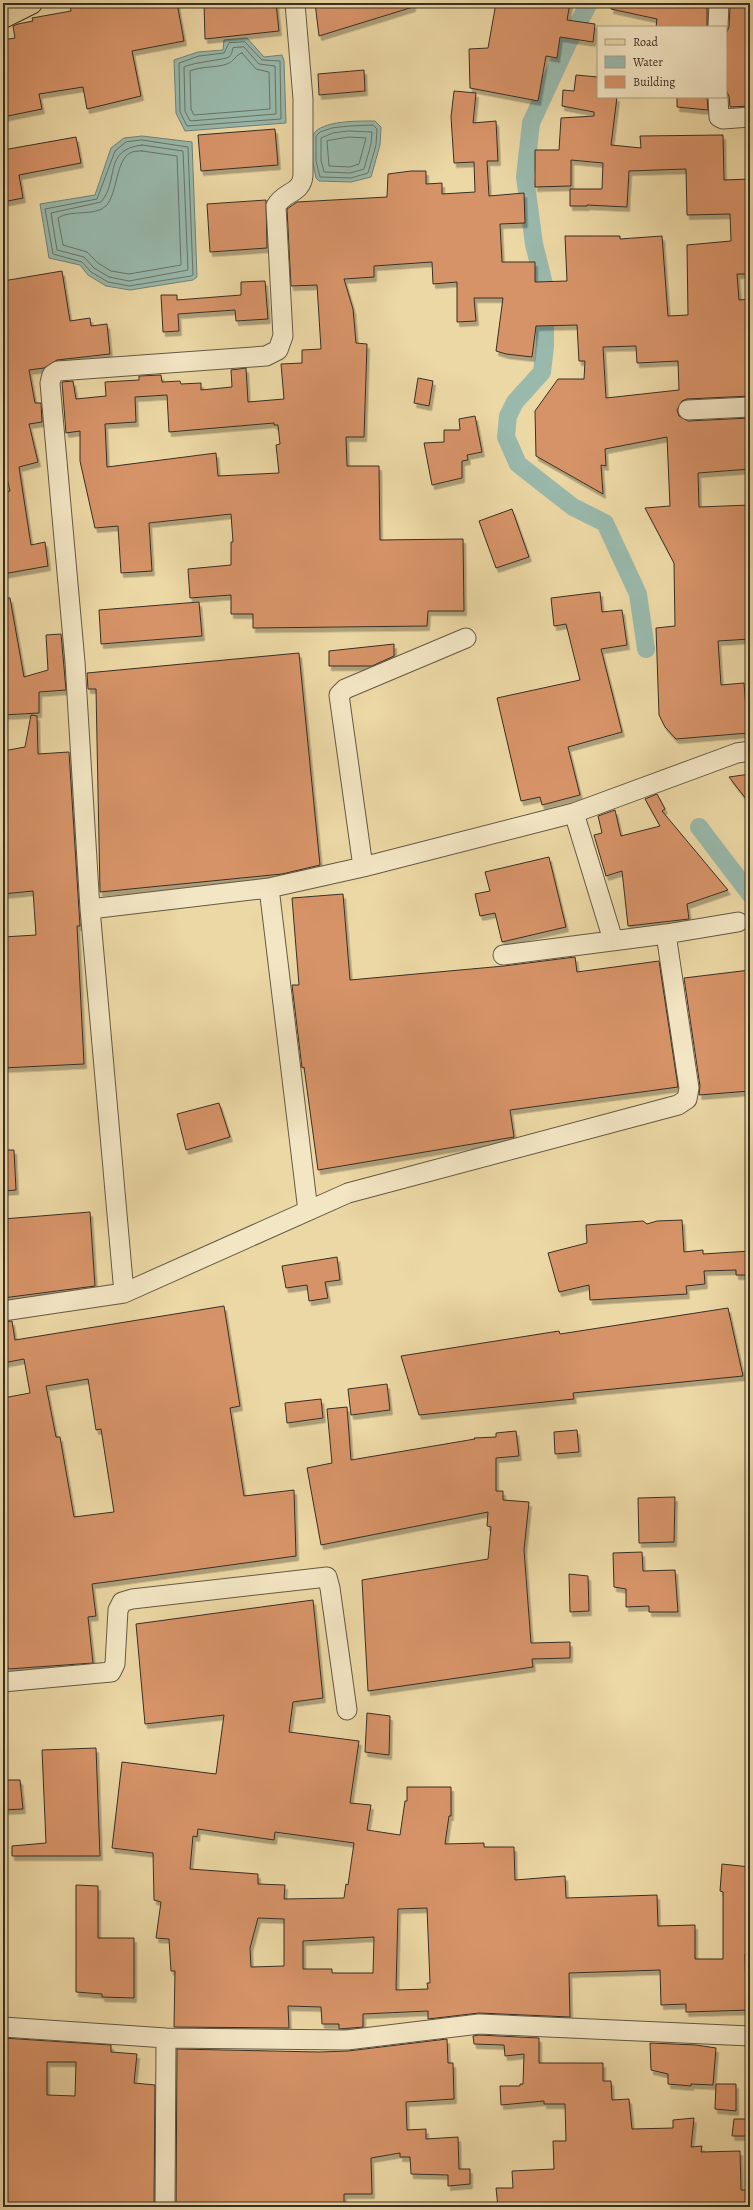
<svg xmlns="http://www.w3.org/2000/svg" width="753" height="2210" viewBox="0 0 753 2210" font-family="Alegreya,serif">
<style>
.water{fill:#99b9ac;stroke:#728276}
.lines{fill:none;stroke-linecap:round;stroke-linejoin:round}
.shore{stroke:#687468;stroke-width:1}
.canal{stroke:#99b9ac;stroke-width:18}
.building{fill:#d79367;stroke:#372f25;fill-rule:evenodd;filter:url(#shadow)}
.street-casing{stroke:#645945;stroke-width:21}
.primary-casing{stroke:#372f25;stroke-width:24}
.street{stroke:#f3e6c4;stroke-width:19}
.primary{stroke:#ecd8a5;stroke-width:22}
</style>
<defs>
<filter id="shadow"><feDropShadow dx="2.5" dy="4.5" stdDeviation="0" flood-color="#0004"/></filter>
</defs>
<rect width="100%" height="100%" fill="#ecd8a5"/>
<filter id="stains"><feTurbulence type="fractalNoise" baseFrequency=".005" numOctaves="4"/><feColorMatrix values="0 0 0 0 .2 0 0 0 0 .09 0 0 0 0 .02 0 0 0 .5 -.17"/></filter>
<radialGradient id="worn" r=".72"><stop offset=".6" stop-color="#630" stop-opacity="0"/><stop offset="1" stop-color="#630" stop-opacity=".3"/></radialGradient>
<path class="water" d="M 247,38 L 264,57 L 282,55 L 284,61 L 286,123 L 185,131 L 176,113 L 174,60 L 198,52 L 223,50 L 224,40 Z
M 375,121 L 381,127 L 380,145 L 371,177 L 351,182 L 319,181 L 316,178 C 314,168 308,144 313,135 C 320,120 361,121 375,121 Z
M 142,136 L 192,142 L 197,277 L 193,280 L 130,290 L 106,286 L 88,275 L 80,265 L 49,258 L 40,204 L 95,195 L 111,148 L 124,138 Z"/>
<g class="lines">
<path class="shore" d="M 245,42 L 262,60 L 280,61 L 281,119 L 187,126 L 180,112 L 179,63 L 199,56 L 224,53 L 229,43 Z
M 244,47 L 259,64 L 275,66 L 276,114 L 190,121 L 185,111 L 184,67 C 194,62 224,60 229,57 C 232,54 232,51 233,48 Z
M 242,53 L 256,69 L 269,72 L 270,109 L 194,115 L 191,109 L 190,71 C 202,66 215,68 227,64 C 234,62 236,54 242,53 Z
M 349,126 L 373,125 L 377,129 L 376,145 L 368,173 L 351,178 L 320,177 L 316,161 L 316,136 L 320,132 L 332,128 Z
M 349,131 L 372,132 L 371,144 L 364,169 L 350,173 L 324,172 L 321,160 L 321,138 L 333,133 Z
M 350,137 L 366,138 L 359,164 L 350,167 L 329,166 L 327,141 Z
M 142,140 L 188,147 L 193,275 L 191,276 L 129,286 L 108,282 L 91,272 L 82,262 L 53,254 L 45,209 L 97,199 L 115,151 L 126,142 Z
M 142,145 L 183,151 L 188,270 L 129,281 L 109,277 L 94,268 L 84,257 L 57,250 L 51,213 L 101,202 C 120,180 102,150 142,145 Z
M 142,151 L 177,156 L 181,265 L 129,274 L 111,271 L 98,263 L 87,252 L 63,245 L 58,218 C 71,209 94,217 106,206 C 117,195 116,160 130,153 C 133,151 138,151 142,151 Z"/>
<path class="canal" d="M 589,3 L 568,43 L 531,123 L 525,177 L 534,244 L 545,288 L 545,346 L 542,372 L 515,402 L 508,416 L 506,437 L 518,464 L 573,507 L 605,523 L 638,594 L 646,649
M 699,827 L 750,894"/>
</g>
<path class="building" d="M 69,3 L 177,3 L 184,41 L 132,51 L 141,96 L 87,109 L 83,87 L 39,94 L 42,109 L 3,117 L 3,40 L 15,38 L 13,26 L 18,24 L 33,21 L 32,18 L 71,11 Z
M 204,3 L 276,3 L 279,31 L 205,39 Z
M 315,3 L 413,3 L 413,7 L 319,36 Z
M 496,3 L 570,3 L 567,20 L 595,24 L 593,42 L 560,37 L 557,58 L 546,56 L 538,101 L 470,88 L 469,49 L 488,48 Z
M 612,3 L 707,3 L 707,27 L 656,27 L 657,19 L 611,9 Z
M 730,7 L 750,7 L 750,106 L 730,107 L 729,96 L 726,90 L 726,34 L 729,27 Z
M 364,70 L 365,91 L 319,95 L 318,74 Z
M 576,75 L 598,77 L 598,97 L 617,97 L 611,145 L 641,148 L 640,136 L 723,135 L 724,180 L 750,179 L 750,274 L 737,274 L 739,300 L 750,299 L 750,396 L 687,399 L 682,401 L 677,410 L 679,416 L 688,421 L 750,418 L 750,469 L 698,473 L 699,507 L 750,505 L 750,639 L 718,641 L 721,685 L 744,683 L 748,733 L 676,739 L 665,727 L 659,715 L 656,628 L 675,626 L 674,563 L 645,508 L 670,506 L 667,437 L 605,449 L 606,466 L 601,465 L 603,494 L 536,456 L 535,411 L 558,379 L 584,379 L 585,361 L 579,361 L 577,325 L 536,326 L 532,357 L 506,354 L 496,351 L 503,298 L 474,298 L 476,321 L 457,322 L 457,282 L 433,284 L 432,262 L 374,266 L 374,277 L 344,279 L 353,309 L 356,343 L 367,344 L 364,437 L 346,437 L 347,466 L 379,466 L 380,540 L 463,539 L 464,611 L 428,611 L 427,626 L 253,628 L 253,614 L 231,614 L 231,595 L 190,598 L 188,569 L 231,565 L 231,542 L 233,542 L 231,514 L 149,523 L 152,571 L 121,573 L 118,526 L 95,528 L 80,461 L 80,431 L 66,433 L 62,382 L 73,381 L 76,399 L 106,396 L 105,382 L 139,380 L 139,376 L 161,375 L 162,382 L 180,381 L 181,384 L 201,383 L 201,390 L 232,387 L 231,370 L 246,368 L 248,402 L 284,399 L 281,364 L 302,363 L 302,350 L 321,349 L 317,285 L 291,286 L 287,209 L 297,202 L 387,197 L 388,174 L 411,171 L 426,171 L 426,184 L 442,183 L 442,194 L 475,192 L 474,162 L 454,163 L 451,117 L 454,91 L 476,93 L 473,123 L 496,121 L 498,161 L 487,161 L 489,196 L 524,193 L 525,223 L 500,224 L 502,262 L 535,262 L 535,282 L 567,281 L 565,236 L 620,236 L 620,239 L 662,236 L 668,316 L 688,315 L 687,245 L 731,241 L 730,214 L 687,215 L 686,169 L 629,171 L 627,207 L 587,205 L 587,206 L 570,206 L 570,189 L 602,189 L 603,163 L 571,160 L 571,186 L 535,187 L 535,150 L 559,150 L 561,118 L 594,116 L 594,112 L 562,106 L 563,90 L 574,91 ZM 636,346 L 637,363 L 678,361 L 679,390 L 606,398 L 603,347 ZM 167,395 L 169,432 L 274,423 L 274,425 L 278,425 L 280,444 L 276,445 L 279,473 L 218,476 L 216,453 L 107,467 L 105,424 L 136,422 L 135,397 Z
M 677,97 L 707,97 L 708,110 L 677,107 Z
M 275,129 L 278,165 L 201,171 L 198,135 Z
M 76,137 L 81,163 L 19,175 L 23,198 L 3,202 L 3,150 Z
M 266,200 L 267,248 L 210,252 L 207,204 Z
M 62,271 L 70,321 L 90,318 L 91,326 L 107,324 L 110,354 L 57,360 L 44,368 L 29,370 L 35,403 L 41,403 L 42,422 L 29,424 L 38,462 L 19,467 L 31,545 L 45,542 L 48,566 L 3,574 L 3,492 L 10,491 L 3,462 L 3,281 Z
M 265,281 L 268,319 L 236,321 L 235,310 L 178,314 L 179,331 L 163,332 L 161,295 L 177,295 L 177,300 L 241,295 L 241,282 Z
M 418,378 L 433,381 L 429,406 L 414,403 Z
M 475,416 L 482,452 L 467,455 L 468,460 L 462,461 L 462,478 L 432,485 L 424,443 L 444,442 L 444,430 L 460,430 L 459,419 Z
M 512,509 L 529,557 L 496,568 L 479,521 Z
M 600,592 L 602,612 L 622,610 L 627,645 L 601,649 L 622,732 L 568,747 L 580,795 L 542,805 L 540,797 L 521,801 L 497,698 L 580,680 L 566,624 L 554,626 L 551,598 Z
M 3,598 L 10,598 L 24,677 L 48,670 L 46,635 L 61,634 L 66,690 L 39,692 L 39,713 L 3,715 Z
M 199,602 L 202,636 L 101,644 L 99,610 Z
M 394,644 L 394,656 L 372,666 L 329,666 L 329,651 Z
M 299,653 L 320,865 L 282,874 L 100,892 L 96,689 L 88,689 L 87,673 Z
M 31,715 L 37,716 L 38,754 L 69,752 L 80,926 L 77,926 L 84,1064 L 3,1068 L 3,937 L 36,935 L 33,891 L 3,894 L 3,751 L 25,747 Z
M 750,774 L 750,804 L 729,777 Z
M 657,794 L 665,809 L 662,811 L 728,890 L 687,904 L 689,919 L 628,926 L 622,871 L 606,876 L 594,835 L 602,833 L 598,816 L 615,810 L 621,836 L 660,826 L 645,799 Z
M 549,857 L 566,927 L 502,942 L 495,913 L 480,916 L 475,894 L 490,891 L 485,872 Z
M 343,894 L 350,980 L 504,966 L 575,957 L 577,972 L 659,961 L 678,1087 L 510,1110 L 514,1137 L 318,1170 L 304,1067 L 302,1068 L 292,985 L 299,985 L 292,898 Z
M 750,970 L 750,1091 L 699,1095 L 700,1086 L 684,978 Z
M 219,1103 L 230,1137 L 186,1150 L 177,1114 Z
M 3,1150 L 14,1150 L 16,1190 L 3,1191 Z
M 90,1212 L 95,1286 L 3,1298 L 3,1219 Z
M 682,1220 L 684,1252 L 703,1250 L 703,1254 L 750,1251 L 750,1275 L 736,1275 L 736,1270 L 704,1271 L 705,1284 L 686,1286 L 687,1294 L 590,1300 L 589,1285 L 559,1292 L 548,1253 L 587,1243 L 586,1225 L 643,1221 L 647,1224 L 657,1221 Z
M 337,1257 L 340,1280 L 325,1282 L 328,1298 L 309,1301 L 307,1285 L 286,1288 L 282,1266 Z
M 224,1306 L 240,1406 L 230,1408 L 244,1496 L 294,1490 L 296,1556 L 92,1584 L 96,1616 L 88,1617 L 93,1663 L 8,1669 L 3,1626 L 3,1398 L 30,1393 L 24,1359 L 3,1363 L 3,1322 L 12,1321 L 15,1340 ZM 88,1379 L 96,1430 L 101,1429 L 114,1512 L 74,1517 L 60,1437 L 56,1437 L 46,1386 Z
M 728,1308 L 743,1376 L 573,1393 L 574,1399 L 419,1415 L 401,1356 L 559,1331 L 560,1334 Z
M 387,1384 L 390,1410 L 351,1415 L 348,1389 Z
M 321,1399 L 323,1418 L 287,1423 L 285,1403 Z
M 347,1407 L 351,1460 L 475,1439 L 474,1438 L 496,1437 L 496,1433 L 516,1431 L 519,1456 L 496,1458 L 496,1491 L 503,1491 L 503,1500 L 529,1502 L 524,1550 L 531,1643 L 570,1642 L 570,1658 L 532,1659 L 533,1667 L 368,1691 L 362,1580 L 488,1559 L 491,1527 L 487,1526 L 488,1512 L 321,1545 L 307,1468 L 332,1463 L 327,1409 Z
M 577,1430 L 579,1452 L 555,1454 L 554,1432 Z
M 675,1497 L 674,1542 L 639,1543 L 638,1498 Z
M 642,1552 L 643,1571 L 675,1570 L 678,1612 L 649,1612 L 649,1606 L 626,1607 L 626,1589 L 614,1587 L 613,1553 Z
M 569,1574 L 588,1576 L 589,1611 L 570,1612 Z
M 313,1600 L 323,1698 L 293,1702 L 289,1732 L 359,1741 L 350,1803 L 371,1805 L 367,1830 L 400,1835 L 405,1801 L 407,1801 L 407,1787 L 451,1787 L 451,1816 L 449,1816 L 445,1844 L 484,1843 L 484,1847 L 514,1847 L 515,1880 L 565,1876 L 566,1898 L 657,1895 L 658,1926 L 695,1925 L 695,1959 L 723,1959 L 723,1892 L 720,1891 L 722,1864 L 750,1867 L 750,1953 L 745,1954 L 746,1996 L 750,1996 L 750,2010 L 686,2012 L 686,2004 L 661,2005 L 660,1970 L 569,1973 L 570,2017 L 479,2013 L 428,2019 L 428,2011 L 363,2014 L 363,2027 L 339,2029 L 339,2024 L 322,2024 L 321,2007 L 288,2006 L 289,2028 L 174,2027 L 175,1971 L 171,1971 L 169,1939 L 156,1938 L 161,1902 L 154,1900 L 153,1853 L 112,1848 L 122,1762 L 216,1774 L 224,1715 L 145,1724 L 136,1624 ZM 198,1829 L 274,1840 L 275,1832 L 354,1843 L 348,1885 L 346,1884 L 344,1898 L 284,1899 L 285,1885 L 258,1884 L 258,1874 L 190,1869 L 193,1836 L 197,1837 ZM 427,1908 L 430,1983 L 427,1983 L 428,1989 L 396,1990 L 398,1909 ZM 258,1918 L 284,1919 L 284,1966 L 251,1967 L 250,1948 ZM 374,1937 L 373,1973 L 332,1973 L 332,1969 L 303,1969 L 303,1941 Z
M 367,1713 L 390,1716 L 389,1755 L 365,1752 Z
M 96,1748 L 100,1856 L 12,1856 L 12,1846 L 46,1843 L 42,1750 Z
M 3,1780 L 20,1780 L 23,1809 L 3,1810 Z
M 76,1885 L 98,1886 L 98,1938 L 134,1938 L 134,1998 L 102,1997 L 102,1994 L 76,1992 Z
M 479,2035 L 539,2038 L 539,2063 L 603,2063 L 603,2081 L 611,2081 L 612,2100 L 629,2099 L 632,2129 L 673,2128 L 673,2120 L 694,2118 L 691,2147 L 702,2146 L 701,2152 L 740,2151 L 741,2190 L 750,2190 L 750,2207 L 498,2207 L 496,2188 L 513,2188 L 512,2171 L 554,2169 L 553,2141 L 566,2141 L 565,2104 L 544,2104 L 544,2101 L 501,2105 L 500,2086 L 520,2086 L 520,2084 L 523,2084 L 524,2054 L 505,2056 L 504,2045 L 474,2044 L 473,2036 Z
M 3,2038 L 111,2045 L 111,2052 L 137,2054 L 134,2083 L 155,2085 L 154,2207 L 3,2207 ZM 47,2062 L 76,2062 L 75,2096 L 47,2095 Z
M 447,2039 L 448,2063 L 453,2063 L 454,2099 L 406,2102 L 407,2130 L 426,2129 L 426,2139 L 458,2137 L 459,2169 L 470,2169 L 470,2184 L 448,2186 L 448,2175 L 411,2174 L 410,2157 L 400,2157 L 400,2153 L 371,2158 L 372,2194 L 344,2194 L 344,2207 L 314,2207 L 314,2204 L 280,2207 L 176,2207 L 177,2049 L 319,2052 L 348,2051 Z
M 650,2043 L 696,2045 L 716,2048 L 713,2085 L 691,2084 L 691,2086 L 668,2084 L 668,2074 L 651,2070 Z
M 716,2084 L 736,2084 L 736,2111 L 715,2109 Z
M 734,2119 L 750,2119 L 750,2136 L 732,2136 Z"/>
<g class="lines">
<g class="street-casing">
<path id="street" d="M 718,27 L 719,3
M 718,97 L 719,117 L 723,119 L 750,117
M 688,410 L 750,407
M 574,813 L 737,753 L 750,751
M 363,867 L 339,695 L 345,689 L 466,638
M 269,888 L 308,1211
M 90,909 L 269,888 L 363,867 L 574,813 L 613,940
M 666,934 L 738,922
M 124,1293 L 90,909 L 75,662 L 50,383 L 52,375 L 58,371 L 266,356 L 278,350 L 283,336 L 276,206 C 284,191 302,194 303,175 L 303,99 L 295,3
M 3,1311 L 124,1293 L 348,1193 L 678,1105 L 687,1099 L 689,1088 L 666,934 L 503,955
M 3,1682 L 111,1672 L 115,1664 L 118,1610 L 122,1602 L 132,1599 L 327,1577 L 330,1588 L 347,1710
M 3,2027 L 166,2038 L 347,2040 L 479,2024 L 750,2036
M 165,2207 L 166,2038"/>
</g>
<g class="primary-casing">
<path id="primary" d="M 3,17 L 31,3"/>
</g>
<use href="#street" class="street"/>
<use href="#primary" class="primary"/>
</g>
<rect width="753" height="2210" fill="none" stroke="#ecd8a5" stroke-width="16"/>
<rect x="4" y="4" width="745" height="2202" fill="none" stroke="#372f25" stroke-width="2"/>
<rect x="8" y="8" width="737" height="2194" fill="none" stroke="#372f25"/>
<rect x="597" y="26" width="130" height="72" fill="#f3e6c4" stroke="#a89d84"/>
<rect x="605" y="39" width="20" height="6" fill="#ecd8a5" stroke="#a89d84"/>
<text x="633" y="46" font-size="12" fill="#372f25">Road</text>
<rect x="605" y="56" width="20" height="12" fill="#99b9ac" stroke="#a89d84"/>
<text x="633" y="66" font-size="12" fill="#372f25">Water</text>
<rect x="605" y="76" width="20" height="12" fill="#d79367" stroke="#a89d84"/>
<text x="633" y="86" font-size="12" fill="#372f25">Building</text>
<rect width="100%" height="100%" filter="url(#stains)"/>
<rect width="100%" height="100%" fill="url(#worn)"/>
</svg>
